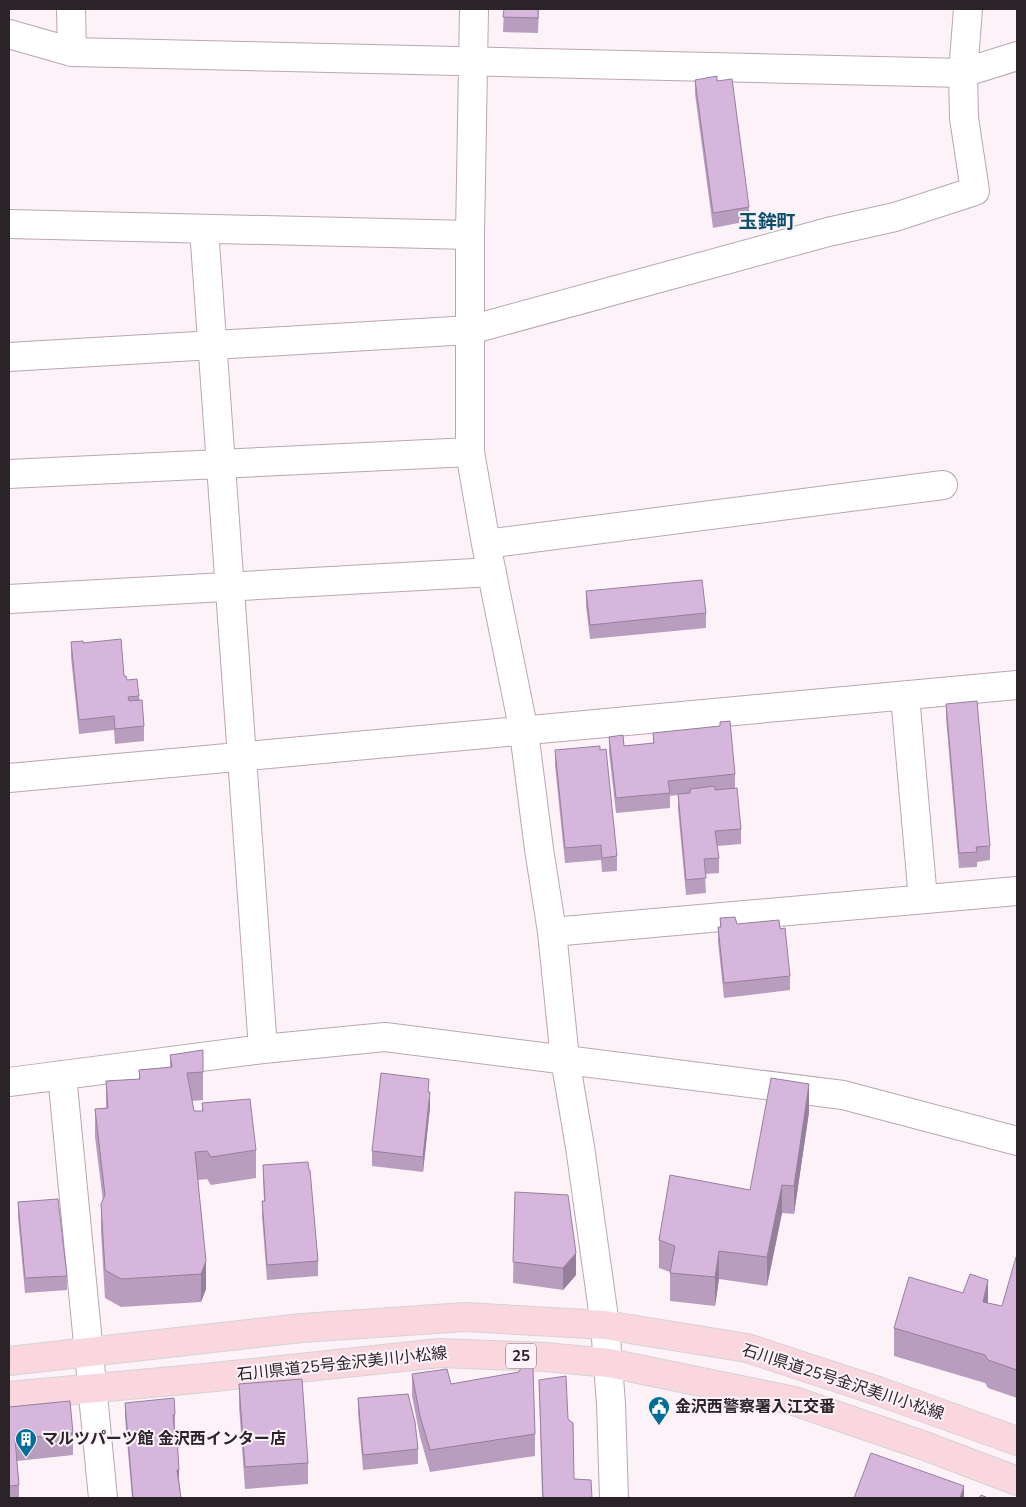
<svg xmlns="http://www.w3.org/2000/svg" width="1026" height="1507" viewBox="0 0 1026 1507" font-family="'Nunito Sans','Noto Sans JP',sans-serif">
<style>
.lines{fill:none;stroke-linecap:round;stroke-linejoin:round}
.minor-casing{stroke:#b9a6b1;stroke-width:30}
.major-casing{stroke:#d4d3d4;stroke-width:30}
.minor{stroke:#fff;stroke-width:28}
.major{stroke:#fad7df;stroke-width:28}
.wall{fill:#b99dbf}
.shaded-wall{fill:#967f9b}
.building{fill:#d7b6de;stroke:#967f9b}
.labels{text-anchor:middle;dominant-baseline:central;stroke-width:4;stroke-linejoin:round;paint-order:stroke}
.shield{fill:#fef2f9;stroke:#6a6166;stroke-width:1}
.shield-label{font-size:15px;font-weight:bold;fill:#2a2327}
.street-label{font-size:16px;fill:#2a2327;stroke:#fef2f9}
.poi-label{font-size:16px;font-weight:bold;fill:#2a2327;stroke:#fef2f9;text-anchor:start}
.quarter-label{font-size:19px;font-weight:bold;fill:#0c4f6d;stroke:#fef2f9}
</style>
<rect width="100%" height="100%" fill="#fef2f9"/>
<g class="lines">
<g class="minor-casing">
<path id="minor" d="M 71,9 L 72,52
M 474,9 L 470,235 L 470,452 L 486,544 L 524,732 L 539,849 L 552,932 L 565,1059 L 580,1147 L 605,1325 L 611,1404 L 614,1498
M 9,34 L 72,52 L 963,73 L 1017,56
M 9,224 L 470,235
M 204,229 L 263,1049
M 9,357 L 470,330 L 828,232 L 895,217 L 975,191 L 964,118 L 963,73 L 968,9
M 9,474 L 470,452
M 486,544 L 943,485
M 9,599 L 492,572
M 905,696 L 923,899
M 9,778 L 1017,685
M 552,932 L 1017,891
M 62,1075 L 103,1498
M 9,1082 L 263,1049 L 385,1037 L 843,1095 L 1017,1141"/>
</g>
<g class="major-casing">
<path id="major" d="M 9,1361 L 302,1328 L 465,1317 L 605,1325 L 747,1348 L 878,1391 L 1017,1441
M 9,1396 L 205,1378 L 440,1353 L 545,1357 L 609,1363 L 794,1401 L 925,1446 L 1017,1481"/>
</g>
<use href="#minor" class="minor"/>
<use href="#major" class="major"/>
</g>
<path class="wall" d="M 504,9 L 539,9 L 538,33 L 503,32 Z
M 695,80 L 717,81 L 749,207 L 749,221 L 713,228 L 695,94 Z
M 586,591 L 706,613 L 706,628 L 590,639 L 586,606 Z
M 71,642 L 83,643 L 124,676 L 139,696 L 144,726 L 144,741 L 115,744 L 114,730 L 79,734 L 71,657 Z
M 946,704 L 990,846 L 990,860 L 977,862 L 977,867 L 959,868 L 946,718 Z
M 653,733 L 735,774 L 735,788 L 741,829 L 741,844 L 717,846 L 719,858 L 719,873 L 705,874 L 706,893 L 686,895 L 678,809 L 678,795 L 670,796 L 670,808 L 616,813 L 609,752 L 609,737 L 624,746 L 653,743 Z
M 555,750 L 617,856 L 617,871 L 602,872 L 601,860 L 565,863 L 555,765 Z
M 720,918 L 737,924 L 780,929 L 790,976 L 790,990 L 724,998 L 718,942 L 718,927 L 720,927 Z
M 203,1050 L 203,1100 L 192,1101 L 194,1111 L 202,1111 L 202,1103 L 256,1150 L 256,1178 L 211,1185 L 207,1179 L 198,1180 L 206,1289 L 201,1302 L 121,1307 L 105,1298 L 101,1232 L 101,1204 L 103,1201 L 95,1137 L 95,1109 L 106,1108 L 106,1081 L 139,1079 L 139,1070 L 170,1067 L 170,1055 Z
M 429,1092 L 430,1107 L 423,1172 L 372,1166 L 372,1151 Z
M 809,1112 L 794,1214 L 782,1213 L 767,1286 L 719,1279 L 715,1306 L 670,1301 L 670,1272 L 659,1268 L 659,1240 L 750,1190 Z
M 263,1165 L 318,1261 L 318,1276 L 267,1280 L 262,1216 L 262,1201 L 264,1201 L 263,1180 Z
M 515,1192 L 576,1275 L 563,1290 L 513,1283 Z
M 18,1202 L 67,1276 L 67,1290 L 25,1293 L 18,1217 Z
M 1017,1257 L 1017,1398 L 988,1388 L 985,1383 L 894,1356 L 894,1328 L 988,1303 L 1002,1306 Z
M 412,1374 L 451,1384 L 535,1434 L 535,1456 L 430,1472 L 420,1437 L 412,1396 Z
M 539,1380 L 568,1419 L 574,1479 L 592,1498 L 542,1498 Z
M 239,1384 L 308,1463 L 308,1484 L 245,1489 L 239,1406 Z
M 358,1398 L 418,1449 L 418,1464 L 363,1470 L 358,1412 Z
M 125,1403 L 175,1414 L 175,1429 L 174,1429 L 181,1498 L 132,1498 L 125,1418 Z
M 9,1407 L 73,1433 L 73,1455 L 17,1461 L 19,1485 L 19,1498 L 9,1498 Z"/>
<path class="shaded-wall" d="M 809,1084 L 809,1112 L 794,1214 L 794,1186 Z
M 430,1092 L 430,1107 L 423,1172 L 423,1157 Z
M 782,1185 L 782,1213 L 767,1286 L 767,1257 Z
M 719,1251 L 719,1279 L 715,1306 L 715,1277 Z
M 576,1253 L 576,1275 L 563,1290 L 563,1268 Z
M 206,1261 L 206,1289 L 201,1302 L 201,1274 Z
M 988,1280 L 988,1308 L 983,1302 Z
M 177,1470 L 179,1470 L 179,1485 Z
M 964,1486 L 964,1498 L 960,1498 Z"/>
<path class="building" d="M 504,9 L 538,9 L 538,18 L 503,17 Z
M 717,76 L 717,81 L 732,79 L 749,207 L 713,213 L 695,80 Z
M 702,580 L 706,613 L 590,625 L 586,591 Z
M 121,639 L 124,676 L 126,676 L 127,680 L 137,679 L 139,696 L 128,697 L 129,701 L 142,700 L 144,726 L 115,729 L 114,716 L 79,720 L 71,642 L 83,641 L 83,643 Z
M 977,701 L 990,846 L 976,847 L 977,852 L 959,853 L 946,704 Z
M 730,721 L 735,774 L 668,781 L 670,793 L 616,798 L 609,737 L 623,735 L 624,746 L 654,743 L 653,733 L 720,726 L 720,722 Z
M 600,746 L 600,750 L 606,749 L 617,856 L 602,858 L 601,845 L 565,848 L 555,750 Z
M 715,786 L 715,790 L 737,788 L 741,829 L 715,831 L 719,858 L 704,859 L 706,878 L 686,880 L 678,794 L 690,793 L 690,789 Z
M 735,917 L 737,924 L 779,920 L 780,929 L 785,928 L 790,976 L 724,983 L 718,927 L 721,927 L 720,918 Z
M 203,1050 L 203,1072 L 187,1073 L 194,1111 L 203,1111 L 202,1103 L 250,1099 L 256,1150 L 211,1157 L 207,1151 L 195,1152 L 206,1261 L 201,1274 L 121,1279 L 105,1270 L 101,1204 L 105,1195 L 95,1109 L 108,1108 L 106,1081 L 140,1079 L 139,1070 L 172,1067 L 170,1055 Z
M 381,1073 L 429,1079 L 428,1092 L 430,1092 L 423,1157 L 372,1151 Z
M 771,1078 L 809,1084 L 794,1186 L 782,1185 L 767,1257 L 719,1251 L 715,1277 L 670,1273 L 675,1246 L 659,1240 L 670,1175 L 750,1190 Z
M 308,1162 L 309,1170 L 310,1170 L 318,1261 L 267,1265 L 262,1201 L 265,1201 L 263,1165 Z
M 515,1192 L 568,1195 L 576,1253 L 563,1268 L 513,1262 Z
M 58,1199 L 67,1276 L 25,1278 L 18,1202 Z
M 1016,1257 L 1017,1257 L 1017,1370 L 988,1360 L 985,1355 L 894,1328 L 909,1277 L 963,1293 L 970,1274 L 988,1280 L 983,1302 L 1002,1306 Z
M 521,1368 L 533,1368 L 535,1434 L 430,1450 L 420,1416 L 412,1374 L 447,1369 L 451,1384 L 519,1372 Z
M 566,1376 L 568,1419 L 573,1423 L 574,1479 L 591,1480 L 592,1498 L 543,1498 L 539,1380 Z
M 302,1379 L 308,1463 L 245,1467 L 239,1384 Z
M 408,1394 L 415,1422 L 418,1449 L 363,1455 L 358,1398 Z
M 174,1398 L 175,1414 L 173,1415 L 175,1437 L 177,1437 L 179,1470 L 177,1470 L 181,1498 L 133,1498 L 125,1403 Z
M 70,1401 L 73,1433 L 15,1439 L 19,1485 L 9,1486 L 9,1407 Z
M 871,1453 L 964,1486 L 960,1498 L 854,1498 Z
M 981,1495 L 988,1498 L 979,1498 Z"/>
<defs>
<g id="civic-pin" transform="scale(1.125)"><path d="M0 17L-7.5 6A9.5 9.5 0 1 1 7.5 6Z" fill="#006e99" stroke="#fef2f9"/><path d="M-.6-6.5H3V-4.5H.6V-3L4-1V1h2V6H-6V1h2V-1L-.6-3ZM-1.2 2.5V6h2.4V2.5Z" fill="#fff"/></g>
<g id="building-pin" transform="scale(1.125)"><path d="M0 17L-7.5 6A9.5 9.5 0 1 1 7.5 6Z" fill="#006e99" stroke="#fef2f9"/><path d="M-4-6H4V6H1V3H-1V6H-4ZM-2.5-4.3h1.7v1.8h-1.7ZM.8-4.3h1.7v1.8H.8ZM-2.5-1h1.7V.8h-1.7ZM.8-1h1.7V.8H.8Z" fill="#fff"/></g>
</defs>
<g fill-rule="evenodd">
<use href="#civic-pin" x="659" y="1407"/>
<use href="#building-pin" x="26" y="1439"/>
</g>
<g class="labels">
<rect class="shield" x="506" y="1343.5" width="30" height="25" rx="4"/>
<g class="shield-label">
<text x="521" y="1356">25</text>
</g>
<g class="street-label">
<text transform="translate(342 1364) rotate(-6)">石川県道25号金沢美川小松線</text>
<text transform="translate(843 1382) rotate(18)">石川県道25号金沢美川小松線</text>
</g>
<g class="poi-label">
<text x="675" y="1407">金沢西警察署入江交番</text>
<text x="42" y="1439">マルツパーツ館 金沢西インター店</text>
</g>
<g class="quarter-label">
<text x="767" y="222">玉鉾町</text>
</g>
</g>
<rect width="1026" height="1507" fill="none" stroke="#2a2327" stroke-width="20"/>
</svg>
